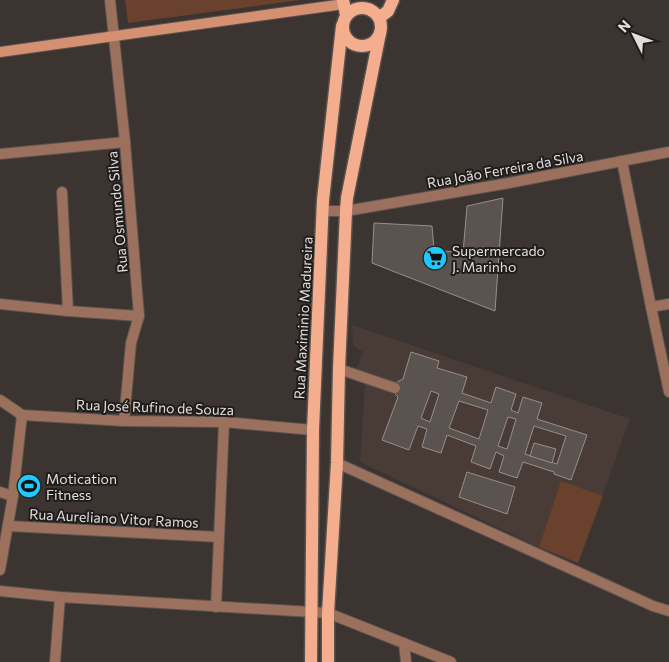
<svg xmlns="http://www.w3.org/2000/svg" width="669" height="662" viewBox="0 0 669 662" font-family="Commissioner,sans-serif">
<style>
.built{fill:#493c36}
.green{fill:#69412d}
.building{fill:#5a5350;stroke:#978f8c;fill-rule:evenodd}
.lines{fill:none;stroke-linecap:round;stroke-linejoin:round}
.street-casing{stroke:#595350;stroke-width:12}
.secondary-casing{stroke:#595350;stroke-width:12}
.primary-casing{stroke:#595350;stroke-width:15}
.street{stroke:#9b705c;stroke-width:10}
.secondary{stroke:#d49070;stroke-width:10}
.primary{stroke:#f5ae8d;stroke-width:12}
.labels{text-anchor:middle;dominant-baseline:central;stroke-width:4;stroke-linejoin:round;paint-order:stroke}
.street-label{font-size:14px;fill:#e2dedc;stroke:#1f1c1b}
.poi-label{font-size:14px;fill:#e2dedc;stroke:#1f1c1b;text-anchor:start}
</style>
<rect width="100%" height="100%" fill="#3b3431"/>
<polygon class="built" points="352,325 630,419 578,563 539,547 360,462 365,384 352,379 363,352 353,345"/>
<g class="green">
<polygon points="125,0 300,0 128,23"/>
<polygon points="561,481 603,496 578,563 539,547"/>
</g>
<g class="building">
<polygon points="503,198 495,311 372,263 374,223 432,226 434,250 463,253 467,206"/>
<path d="M 411,352 L 439,361 L 437,368 L 467,377 L 462,393 L 491,403 L 496,387 L 516,394 L 511,410 L 518,413 L 523,397 L 542,403 L 537,419 L 587,435 L 571,480 L 554,474 L 554,472 L 523,462 L 517,478 L 499,472 L 504,456 L 496,452 L 490,469 L 471,462 L 476,446 L 447,435 L 441,453 L 422,447 L 427,429 L 418,426 L 409,450 L 382,440 L 398,397 L 394,393 L 397,382 L 403,379 ZM 431,391 L 439,394 L 430,422 L 421,418 ZM 459,401 L 488,410 L 479,439 L 449,428 ZM 508,417 L 516,419 L 507,449 L 498,446 ZM 534,426 L 566,436 L 557,464 L 525,454 Z"/>
<polygon points="534,443 556,449 552,463 530,456"/>
<polygon points="467,472 515,487 507,514 459,497"/>
</g>
<g class="lines">
<g class="street-casing">
<g id="street">
<polyline points="110,0 125,142 139,316 131,343 130,354 124,421"/>
<polyline points="0,154 125,142"/>
<polyline points="622,161 651,307 669,392"/>
<polyline points="62,192 68,311"/>
<polyline points="323,211 346,211 509,183 669,152"/>
<polyline points="0,304 68,311 139,316"/>
<polyline points="651,307 669,304"/>
<polyline points="339,369 395,388"/>
<polyline points="0,400 22,415 124,421 224,422 313,430"/>
<polyline points="337,463 653,606 669,611"/>
<polyline points="0,492 13,496"/>
<polyline points="8,526 219,537"/>
<polyline points="0,570 13,496 22,415"/>
<polyline points="0,591 60,597 328,613 451,662"/>
<polyline points="216,607 224,422"/>
<polyline points="404,643 406,662"/>
<polyline points="55,662 60,597"/>
</g>
</g>
<g class="secondary-casing">
<polyline id="secondary" points="0,52 344,4"/>
</g>
<g class="primary-casing">
<g id="primary">
<polyline points="343,0 346,15"/>
<circle cx="362" cy="27" r="19"/>
<polyline points="379,18 388,11 393,0"/>
<polyline points="311,662 313,430 323,200 342,26"/>
<polyline points="328,662 328,613 337,463 339,369 346,211 347,198 380,33"/>
</g>
</g>
<use href="#street" class="street"/>
<use href="#secondary" class="secondary"/>
<use href="#primary" class="primary"/>
</g>
<defs>
<g id="supermarket-disc" transform="scale(1.25)"><circle r="9.5" fill="#20c9fd" stroke="#1f1c1b"/><path d="M-6-5.5h2.5l.6 2H6L4.5 2H-2.5L-4.4-4H-6ZM-1.5 3.2a1.3 1.3 0 1 0 .1 0ZM3 3.2a1.3 1.3 0 1 0 .1 0Z" fill="#111"/></g>
<g id="stadium-disc" transform="scale(1.25)"><circle r="9.5" fill="#20c9fd" stroke="#1f1c1b"/><path d="M0-5a6.5 5 0 1 0 0 10a6.5 5 0 1 0 0-10ZM-3.5-1.8h7v3.6h-7Z" fill="#111"/></g>
</defs>
<g fill-rule="evenodd">
<use href="#supermarket-disc" x="435" y="258"/>
<use href="#stadium-disc" x="29" y="486"/>
</g>
<g class="labels">
<g class="street-label">
<text transform="translate(505 169) rotate(-10)">Rua João Ferreira da Silva</text>
<text transform="translate(117 212) rotate(-95)">Rua Osmundo Silva</text>
<text transform="translate(303 318) rotate(-87)">Rua Maximinio Madureira</text>
<text transform="translate(155 407) rotate(2)">Rua José Rufino de Souza</text>
<text transform="translate(114 518) rotate(3)">Rua Aureliano Vitor Ramos</text>
</g>
<g class="poi-label">
<text x="452" y="250">Supermercado<tspan x="452" dy="16">J. Marinho</tspan></text>
<text x="46" y="478">Motication<tspan x="46" dy="16">Fitness</tspan></text>
</g>
</g>
<g transform="translate(634 35) rotate(312)" stroke="#1f1c1b" stroke-width="4" paint-order="stroke">
<path d="M0-4L9 19L0 12L-9 19Z" fill="#e2dedc"/>
<text y="-8" font-size="14" font-weight="bold" text-anchor="middle" fill="#e2dedc">N</text>
</g>
</svg>
